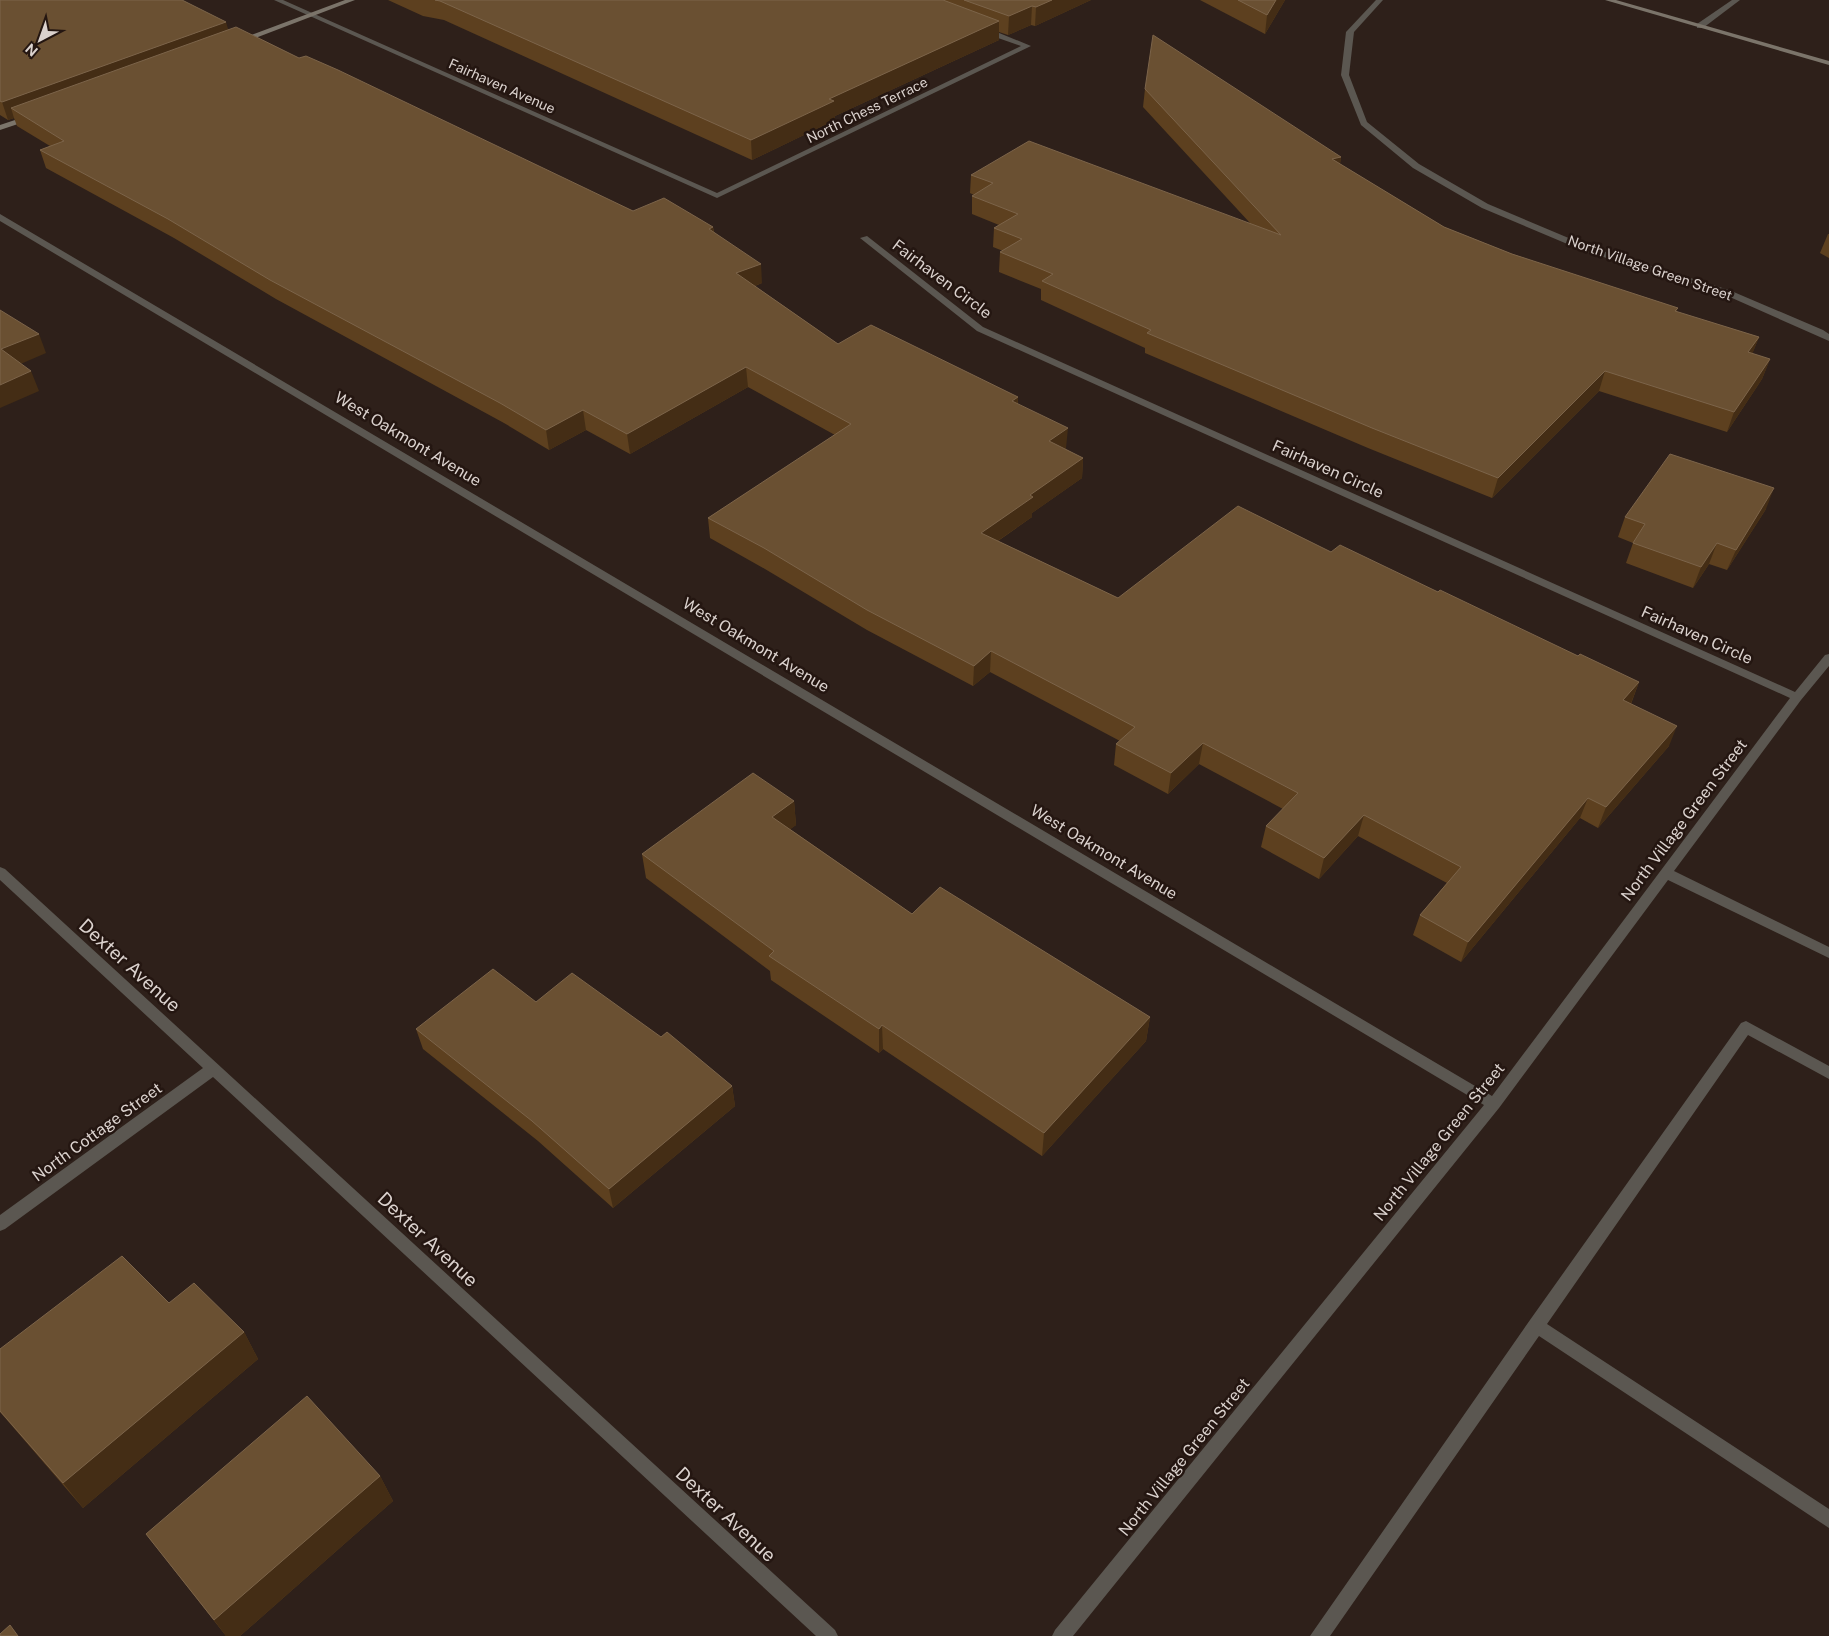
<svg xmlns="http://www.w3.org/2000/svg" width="1829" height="1636" viewBox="0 0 1829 1636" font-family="'Public Sans',sans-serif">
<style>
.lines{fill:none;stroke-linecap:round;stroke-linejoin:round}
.lane{fill:#5b5751;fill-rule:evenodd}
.street{fill:#5b5751;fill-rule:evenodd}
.secondary{fill:#7b746a;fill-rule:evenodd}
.wall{fill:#5d401f}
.shaded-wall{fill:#442d15}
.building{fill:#6a5032;stroke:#7c644a}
.labels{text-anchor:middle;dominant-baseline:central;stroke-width:5;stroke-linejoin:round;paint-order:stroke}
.far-street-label{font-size:14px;fill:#dbd2ce;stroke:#241611}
.street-label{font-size:16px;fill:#dbd2ce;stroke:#241611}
.near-street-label{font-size:19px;fill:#dbd2ce;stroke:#241611}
</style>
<rect width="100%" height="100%" fill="#2e201a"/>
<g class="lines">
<polygon class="lane" points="1746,1021 1829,1066 1829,1079 1748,1035 1547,1324 1829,1509 1829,1528 1539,1336 1330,1636 1310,1636 1530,1320 1741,1023"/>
<g class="street">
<polygon points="274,0 283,0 717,193 1021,46 981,32 981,28 987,28 1031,46 717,198"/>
<polygon points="1376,0 1383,0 1354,32 1349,75 1367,122 1419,164 1488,204 1590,247 1729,290 1823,330 1829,334 1829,341 1723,294 1584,251 1482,208 1413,168 1361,125 1341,75 1346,32"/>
<polygon points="1732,0 1740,0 1703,28 1697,28 1697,24"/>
<polygon points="0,214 1492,1096 1790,698 977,331 860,238 867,236 983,327 1795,692 1825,655 1829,654 1829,666 1801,700 1674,871 1829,947 1829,958 1668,880 1499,1108 1073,1636 1052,1636 1055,1630 1484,1105 0,221"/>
<polygon points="0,867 5,869 835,1630 838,1636 816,1636 213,1077 5,1229 0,1231 0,1215 203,1068 0,880"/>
</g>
<g class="secondary">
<polygon points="345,0 355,0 242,43 235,41"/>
<polygon points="1605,0 1616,0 1829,61 1829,65"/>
<polygon points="30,115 33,115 33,119 0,130 0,125"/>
</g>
</g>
<g class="wall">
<polygon points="0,0 228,29 299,58 633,211 713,227 714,232 762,283 755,286 838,344 1018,397 1018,404 1066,448 1065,449 1083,458 1082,478 1032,513 1032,517 998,541 1118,598 1331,552 1438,592 1578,656 1639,682 1631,704 1669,746 1598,828 1580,818 1461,962 1413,935 1420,915 1447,883 1358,836 1319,879 1261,847 1266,826 1283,809 1199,764 1168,794 1114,765 1116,744 1120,741 990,672 973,686 867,630 765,569 710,538 708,518 835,435 748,387 630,454 586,430 549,450 504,423 276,299 174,238 46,168 40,150 50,146 17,126 14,118 8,120 0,115"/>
<polygon points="388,0 1091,0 1035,26 1031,25 1008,35 999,32 999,40 835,116 835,120 752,160 444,20 423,16"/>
<polygon points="1200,0 1285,0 1265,34"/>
<polygon points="1145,89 1341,157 1340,164 1444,227 1512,254 1678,308 1676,312 1759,337 1752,354 1770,359 1762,379 1727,432 1599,391 1492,498 1368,448 1145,353 1145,348 1041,300 1041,289 999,272 1000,252 1003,251 993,247 994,228 999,225 972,214 972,196 974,195 970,193 971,175 1250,223 1143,107"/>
<polygon points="1828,234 1829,234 1829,258 1820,253"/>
<polygon points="1766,509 1727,570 1709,564 1693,588 1626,563 1633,543 1618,537 1625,517"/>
<polygon points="794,801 796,825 790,829 912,914 1150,1017 1146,1041 1042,1156 883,1049 879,1053 771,980 770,971 646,878 642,854"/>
<polygon points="536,1002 661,1037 732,1086 735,1106 613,1208 538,1141 423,1049 416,1029"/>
<polygon points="169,1303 244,1332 258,1359 83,1508 0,1412 0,1349"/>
<polygon points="380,1476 393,1501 240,1636 226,1636 146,1534"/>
</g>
<g class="shaded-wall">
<polygon points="1052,0 1091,0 1035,26 1036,7"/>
<polygon points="1276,0 1285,0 1265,34 1267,15"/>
<polygon points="1032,6 1031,25 1008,35 1009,16"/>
<polygon points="999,21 999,40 835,116 835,120 752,160 751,140 829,99"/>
<polygon points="226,22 231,39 11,108 14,118 8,120 2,102"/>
<polygon points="1341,157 1338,175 1332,159"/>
<polygon points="713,227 715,246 709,229"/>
<polygon points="761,264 762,283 738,292 736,273"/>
<polygon points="39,334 46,353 9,369 1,349"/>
<polygon points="1759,337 1751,357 1748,352"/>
<polygon points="1770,359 1762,379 1727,432 1734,412"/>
<polygon points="746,367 748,387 630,454 627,434"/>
<polygon points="31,371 39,391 0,408 0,385"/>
<polygon points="1605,371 1599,391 1492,498 1498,478"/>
<polygon points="1018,397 1017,417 1012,401"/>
<polygon points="583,410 586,430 549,450 546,430"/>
<polygon points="1068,428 1066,448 1048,461 1049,441"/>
<polygon points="1083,458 1082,478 1032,513 1032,517 980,553 981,533 1030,495"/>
<polygon points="1774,488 1766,509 1727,570 1736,550"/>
<polygon points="1717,543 1709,564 1693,588 1701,567"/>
<polygon points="991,651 990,672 973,686 974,666"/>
<polygon points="1639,682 1631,703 1615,721 1623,700"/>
<polygon points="1677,726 1669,746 1598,828 1606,807"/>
<polygon points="1203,743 1199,764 1168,794 1171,773"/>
<polygon points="1588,798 1580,818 1461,962 1468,942"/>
<polygon points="794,801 796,825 774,842 772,817"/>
<polygon points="1364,815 1358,836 1319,879 1324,858"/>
<polygon points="1150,1017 1146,1041 1042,1156 1044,1133"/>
<polygon points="882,1025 883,1049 879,1053 879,1029"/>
<polygon points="732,1086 735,1106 613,1208 609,1189"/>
<polygon points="244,1332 258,1359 83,1508 63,1483"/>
<polygon points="380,1476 393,1501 240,1636 226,1636 214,1620"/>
</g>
<g class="building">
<polygon points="0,0 182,0 226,22 2,102 0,101"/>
<polygon points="435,0 943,0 999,21 829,99 834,101 751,140 440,1"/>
<polygon points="964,0 1052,0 1036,7 1032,6 1009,16"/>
<polygon points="1238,0 1276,0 1267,15"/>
<polygon points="236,27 299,58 306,56 338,70 633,211 664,198 713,227 709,229 761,264 736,273 838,344 871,325 1018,397 1012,401 1068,428 1049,441 1083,458 1030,495 1033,497 981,533 1118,598 1238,506 1331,552 1340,545 1438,592 1440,590 1578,656 1580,654 1639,682 1623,700 1677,726 1606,807 1588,798 1468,942 1420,915 1461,867 1364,815 1324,858 1266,826 1298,793 1203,743 1171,773 1116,744 1135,727 991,651 974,666 867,610 764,548 708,518 851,424 746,367 627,434 583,410 546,430 500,403 270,280 168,219 40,150 64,141 11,108"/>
<polygon points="1153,35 1341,157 1332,159 1444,227 1512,254 1678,308 1675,311 1759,337 1748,352 1770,359 1734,412 1605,371 1498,478 1372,428 1147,333 1151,330 1042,281 1053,274 1000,252 1022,239 994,228 1018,214 972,196 993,183 971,175 1029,141 1281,235 1145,89"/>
<polygon points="0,310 39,334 1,349 31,371 0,385"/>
<polygon points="1670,454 1774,488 1736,550 1717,543 1701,567 1633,543 1645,524 1625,517"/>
<polygon points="753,773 794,801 772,817 912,914 940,887 1150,1017 1044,1133 882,1025 879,1029 769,956 774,951 642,854"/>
<polygon points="493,969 536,1002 572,973 661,1037 667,1032 732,1086 609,1189 532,1121 416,1029"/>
<polygon points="122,1256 169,1303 194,1283 244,1332 63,1483 0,1411 0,1349"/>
<polygon points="307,1396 380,1476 214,1620 146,1534"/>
<polygon points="10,1625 18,1636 0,1636 0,1634"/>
</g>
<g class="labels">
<g class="far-street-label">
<text transform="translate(502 86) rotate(24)">Fairhaven Avenue</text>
<text transform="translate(867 110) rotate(-26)">North Chess Terrace</text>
<text transform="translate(1650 268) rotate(19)">North Village Green Street</text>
</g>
<g class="street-label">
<text transform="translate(942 279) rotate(37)">Fairhaven Circle</text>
<text transform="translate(408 439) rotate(31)">West Oakmont Avenue</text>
<text transform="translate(1328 469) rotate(24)">Fairhaven Circle</text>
<text transform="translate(1697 635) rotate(24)">Fairhaven Circle</text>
<text transform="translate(756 645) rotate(31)">West Oakmont Avenue</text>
<text transform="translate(1684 820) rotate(-53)">North Village Green Street</text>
<text transform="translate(1104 852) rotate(31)">West Oakmont Avenue</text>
<text transform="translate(97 1132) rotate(-36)">North Cottage Street</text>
<text transform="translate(1439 1142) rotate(-51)">North Village Green Street</text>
<text transform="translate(1184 1457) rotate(-51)">North Village Green Street</text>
</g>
<g class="near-street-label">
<text transform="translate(130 965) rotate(42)">Dexter Avenue</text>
<text transform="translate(428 1239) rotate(43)">Dexter Avenue</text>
<text transform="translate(726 1514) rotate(43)">Dexter Avenue</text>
</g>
</g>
<g transform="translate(40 40) rotate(221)" stroke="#241611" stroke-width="4" paint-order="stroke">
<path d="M0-4L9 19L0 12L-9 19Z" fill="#dbd2ce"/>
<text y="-8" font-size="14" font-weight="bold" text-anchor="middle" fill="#dbd2ce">N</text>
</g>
</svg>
